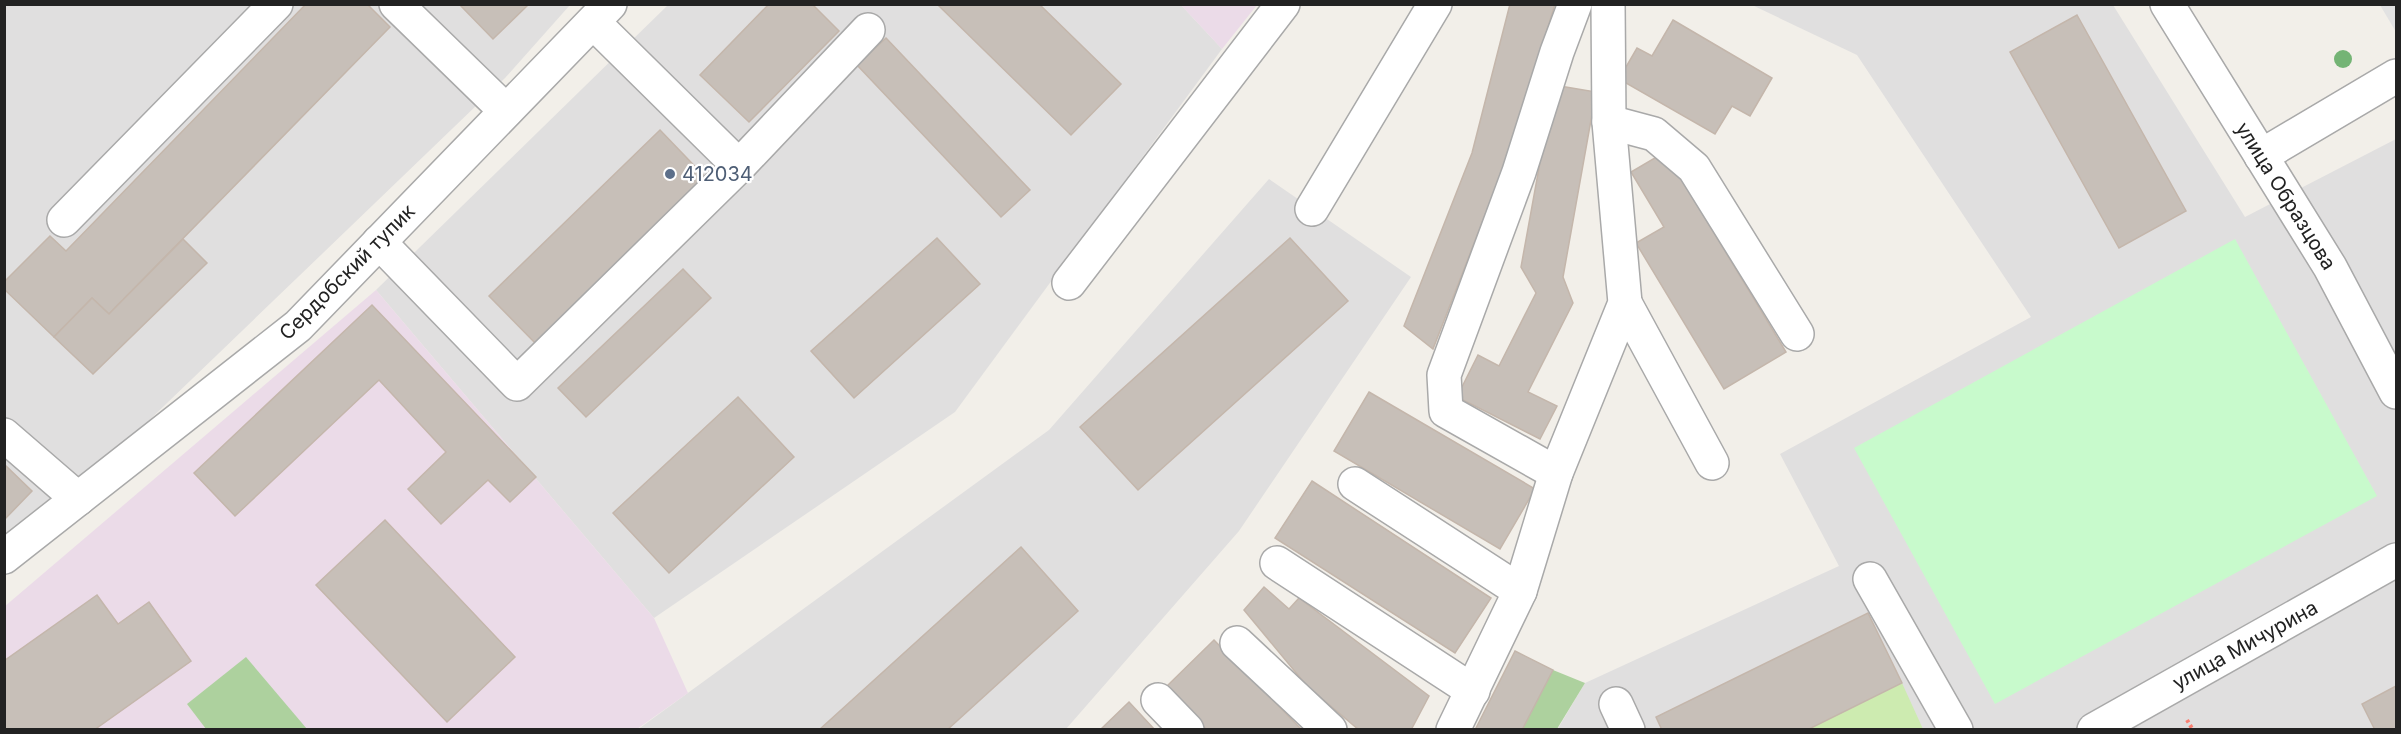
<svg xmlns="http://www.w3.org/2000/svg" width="2401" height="734" viewBox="0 0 2401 734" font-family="Inter,sans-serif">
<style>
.residential{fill:#e0dfdf}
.industrial{fill:#ebdbe8}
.grass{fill:#cdebb0}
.forest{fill:#add19e}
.park{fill:#c8facc}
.parking{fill:#e2e2e2}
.building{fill:#c7bfb8;stroke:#c4b6ab;stroke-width:1.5}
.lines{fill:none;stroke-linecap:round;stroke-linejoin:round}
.minor-casing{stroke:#a9a9a9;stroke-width:36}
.path{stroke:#fa8072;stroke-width:4;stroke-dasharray:3 3;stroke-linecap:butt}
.minor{stroke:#fff;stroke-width:33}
.tree{fill:#74b475}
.service-dot{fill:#5c6f8a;stroke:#fff;stroke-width:2}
.labels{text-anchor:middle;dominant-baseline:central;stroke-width:4.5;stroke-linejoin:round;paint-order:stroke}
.service-label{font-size:20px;fill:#4e5e75;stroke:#fff;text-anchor:start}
.street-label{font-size:20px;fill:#222;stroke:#fff}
</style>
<rect width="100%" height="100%" fill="#f2efe9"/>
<g class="residential">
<polygon points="5,5 570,5 505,78 140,429 5,533"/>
<polygon points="668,5 1181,5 1222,49 955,412 654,618 376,290"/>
<polygon points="1752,5 2113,5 2245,217 2396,139 2396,729 1557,730 1585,683 1839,566 1780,454 2031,317 1857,55"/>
<polygon points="1269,179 1411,277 1239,531 1066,729 637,730 1049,430"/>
</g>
<g class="industrial">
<polygon points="1181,5 1257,5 1222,49"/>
<polygon points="376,290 654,618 688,693 637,729 5,729 4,607"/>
</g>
<polygon class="grass" points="1902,683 1923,729 1807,730"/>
<g class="forest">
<polygon points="246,657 307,729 206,729 187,704"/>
<polygon points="1553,670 1585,683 1557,729 1522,730"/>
</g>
<polygon class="park" points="2235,239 2377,496 1995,704 1854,448"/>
<polygon class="parking" points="2380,5 2396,5 2396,32"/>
<g class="building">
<polygon points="306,4 367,4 390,27 109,314 92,298 54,337 4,289 4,282 50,236 66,251"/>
<polygon points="459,4 529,4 493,39"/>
<polygon points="769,4 812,4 839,31 749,122 700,75"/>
<polygon points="937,4 1039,4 1121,84 1071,135"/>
<polygon points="1510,4 1555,4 1511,148 1433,349 1404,326 1472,153"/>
<polygon points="2077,15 2186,211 2119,248 2010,52"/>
<polygon points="1673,20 1772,78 1750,116 1732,106 1715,134 1619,79 1637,48 1652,56"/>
<polygon points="886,38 1030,190 1001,217 857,65"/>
<polygon points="1554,85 1596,92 1563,277 1573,303 1528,392 1557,406 1540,439 1457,397 1478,355 1499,366 1536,293 1521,267"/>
<polygon points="660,130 709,181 538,346 489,296"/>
<polygon points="1665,152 1786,352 1724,389 1636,243 1664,227 1631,172"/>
<polygon points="937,238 980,284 854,398 811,351"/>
<polygon points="1290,238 1348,301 1138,490 1080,427"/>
<polygon points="183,239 207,263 93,374 54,337 92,298 109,314"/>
<polygon points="683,269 711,298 586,417 558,388"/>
<polygon points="372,305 536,477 510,502 488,480 441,524 408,489 446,452 379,380 235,516 194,473"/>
<polygon points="1369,392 1535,489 1500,549 1334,451"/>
<polygon points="738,397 794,457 669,573 613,513"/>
<polygon points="4,464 32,491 6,518 4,516"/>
<polygon points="1312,481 1491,598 1455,653 1275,538"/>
<polygon points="385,520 515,657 447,722 316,585"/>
<polygon points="1021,547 1078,611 947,730 819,730"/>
<polygon points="1264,587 1289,609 1299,598 1429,696 1411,730 1359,730 1307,686 1244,610"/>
<polygon points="97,595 118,624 149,602 191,661 94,730 4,730 4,661"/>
<polygon points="1868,613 1902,683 1807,730 1662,730 1656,717"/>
<polygon points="1214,640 1302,730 1207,730 1166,687"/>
<polygon points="1515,651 1553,670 1522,730 1475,730"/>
<polygon points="2396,686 2396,730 2375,730 2362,704"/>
<polygon points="1129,702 1155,730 1100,730"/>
</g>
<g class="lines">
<g class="minor-casing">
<g id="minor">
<polyline points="396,4 506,111"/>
<polyline points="2167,4 2330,267 2396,392"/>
<polyline points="1609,122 1654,134 1694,168 1797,334"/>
<polyline points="2261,156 2396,76"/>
<polyline points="739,166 868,30"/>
<polyline points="1312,209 1435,4"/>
<polyline points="64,220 276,4"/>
<polyline points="379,242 517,384 739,166 593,22"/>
<polyline points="1069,283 1283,4"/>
<polyline points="1625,303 1712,463"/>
<polyline points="4,435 78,499"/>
<polyline points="1556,473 1446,411 1444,375 1519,172 1557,52 1575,4"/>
<polyline points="1355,484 1520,591"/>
<polyline points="4,557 298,326 610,4"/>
<polyline points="1277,563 1473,691"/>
<polyline points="1870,579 1956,730"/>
<polyline points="1237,643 1330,730"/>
<polyline points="1158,700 1187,730"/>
<polyline points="1616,704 1628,730"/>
<polyline points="1453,730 1520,591 1556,473 1625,303 1609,122 1608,4"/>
<polyline points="2094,730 2396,560"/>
</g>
</g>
<polyline class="path" points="2187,720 2193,730"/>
<use href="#minor" class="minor"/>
</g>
<circle class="tree" cx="2343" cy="59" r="9"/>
<circle class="service-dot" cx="670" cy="174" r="6"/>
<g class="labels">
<g class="service-label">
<text x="682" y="174">412034</text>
</g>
<g class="street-label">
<text transform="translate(2286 196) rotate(58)">улица Образцова</text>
<text transform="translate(347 272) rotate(-45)">Сердобский тупик</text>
<text transform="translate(2245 645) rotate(-29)">улица Мичурина</text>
</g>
</g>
<rect width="2401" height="734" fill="none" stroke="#222222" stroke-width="12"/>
</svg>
